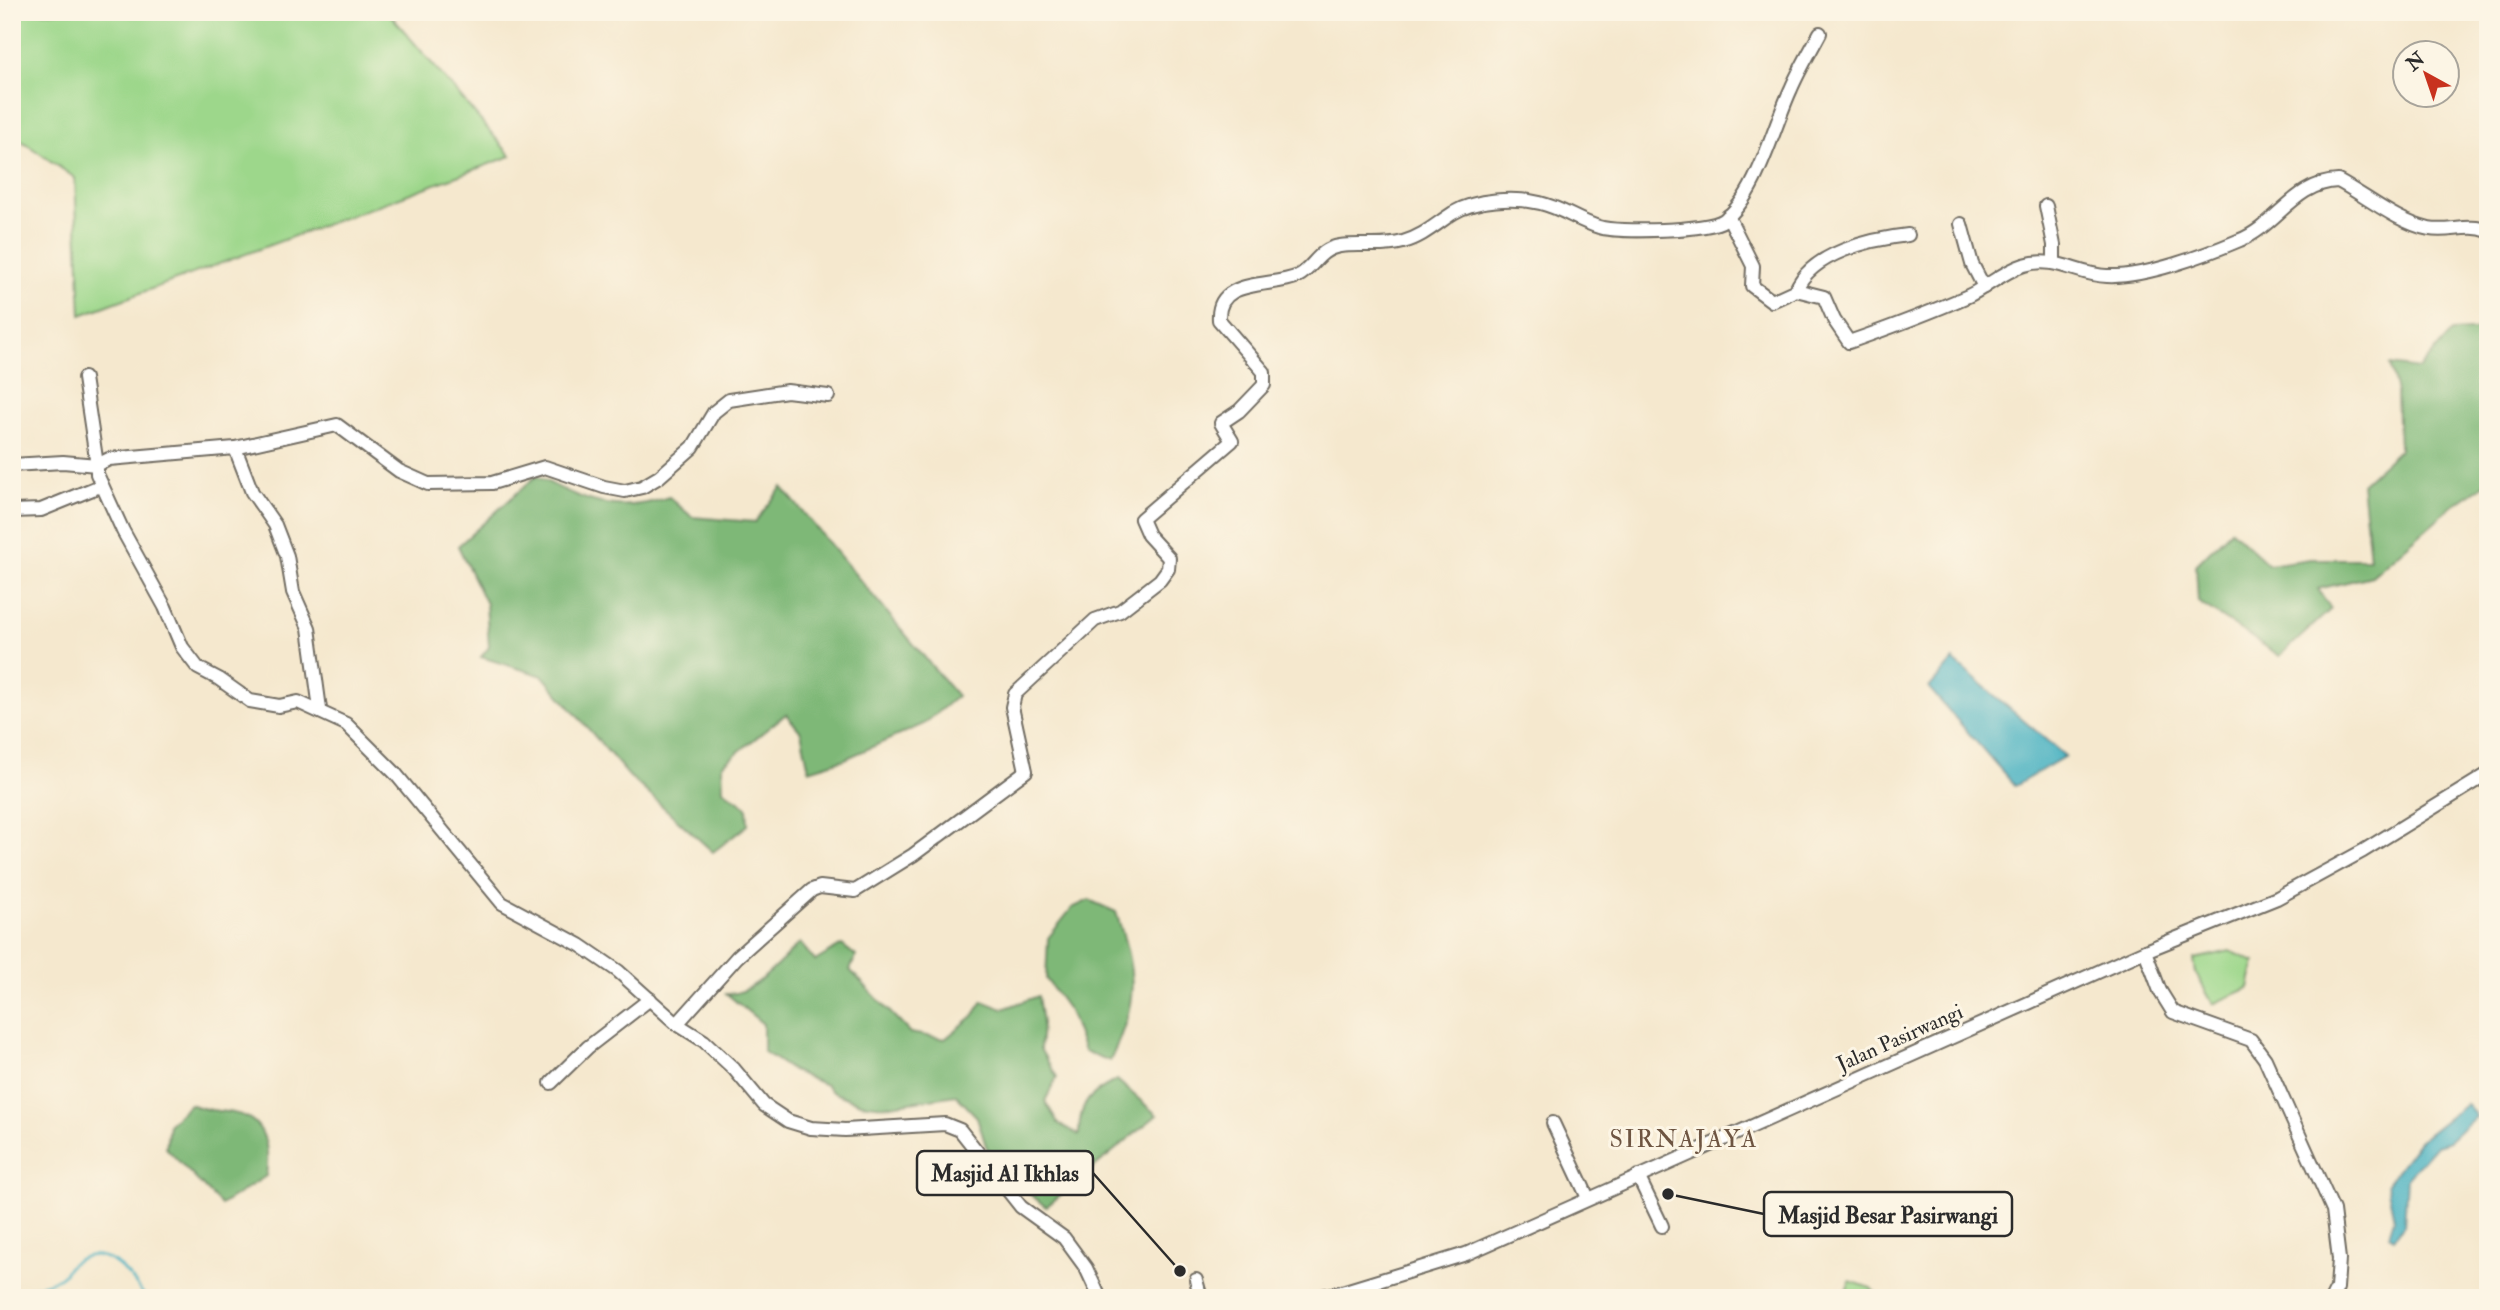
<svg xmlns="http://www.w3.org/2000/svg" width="2500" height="1310" viewBox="0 0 2500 1310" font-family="'IM FELL Double Pica',serif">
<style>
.green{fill:#9dd78b;stroke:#64815b;stroke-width:2}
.forest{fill:#7eb877;stroke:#547251;stroke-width:2}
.water{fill:#44b0c1;stroke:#386e76;stroke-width:2}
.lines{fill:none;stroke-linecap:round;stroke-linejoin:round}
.stream{stroke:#44b0c1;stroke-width:2.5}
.minor-casing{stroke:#726d64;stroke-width:16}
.minor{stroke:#fff;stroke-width:12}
.labels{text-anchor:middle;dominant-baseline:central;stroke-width:6;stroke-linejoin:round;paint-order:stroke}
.street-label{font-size:21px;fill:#2b2b2b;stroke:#fcf5e5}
.quarter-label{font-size:24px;letter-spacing:2px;fill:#6e5542;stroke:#fcf5e5}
.leader{fill:none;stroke:#2b2b2b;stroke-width:2.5}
.callout-dot{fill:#2b2b2b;stroke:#fcf5e5;stroke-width:2.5}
.callout{fill:#fcf5e5;stroke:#2b2b2b;stroke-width:2.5}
.callout-label{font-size:23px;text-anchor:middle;font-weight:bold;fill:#2b2b2b}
</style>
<rect width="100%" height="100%" fill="#fcf5e5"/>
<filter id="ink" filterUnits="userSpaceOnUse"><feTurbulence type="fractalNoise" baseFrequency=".0143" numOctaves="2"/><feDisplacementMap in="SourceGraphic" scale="14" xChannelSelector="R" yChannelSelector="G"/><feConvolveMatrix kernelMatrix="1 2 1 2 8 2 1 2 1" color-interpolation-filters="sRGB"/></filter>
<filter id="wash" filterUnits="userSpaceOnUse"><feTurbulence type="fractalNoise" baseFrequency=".00686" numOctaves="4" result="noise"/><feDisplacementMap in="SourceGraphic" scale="28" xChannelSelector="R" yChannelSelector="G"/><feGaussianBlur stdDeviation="1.57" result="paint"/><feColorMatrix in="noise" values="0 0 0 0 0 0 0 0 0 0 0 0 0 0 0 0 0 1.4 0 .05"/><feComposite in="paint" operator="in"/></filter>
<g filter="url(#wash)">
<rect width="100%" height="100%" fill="#f5e8ce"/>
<g class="green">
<polygon points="12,12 388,12 511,156 81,315 75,178 12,134"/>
<polygon points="2230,951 2255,962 2249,988 2213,1004 2196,974 2194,959"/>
<polygon points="1850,1281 1871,1288 1880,1298 1843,1298"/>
</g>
<g class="forest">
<polygon points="2488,330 2488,482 2450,508 2372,576 2318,589 2331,609 2280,656 2198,602 2196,565 2231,530 2269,565 2310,559 2370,559 2362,484 2399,450 2397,392 2390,365 2419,369 2452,332"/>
<path d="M 536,476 C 585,501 614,516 669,497 L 692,517 L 755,522 L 782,487 L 957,696 L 924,724 L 845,759 L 809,770 L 801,732 L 786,714 L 722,765 L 723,790 L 747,807 L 748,825 L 713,852 L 629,776 L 543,676 L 481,657 L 489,647 L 486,604 L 458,546 Z"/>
<path d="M 1089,900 L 1116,912 C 1137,977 1139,998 1110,1061 L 1084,1051 L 1069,1011 L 1046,979 L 1048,938 L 1072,908 Z"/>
<path d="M 800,943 L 815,961 L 842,945 L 856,956 L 850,970 L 910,1033 L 945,1039 L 973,1016 L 983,1001 L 1003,1009 L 1038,996 L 1042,1023 L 1040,1049 L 1057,1077 L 1045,1101 L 1058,1123 L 1079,1135 C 1079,1103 1089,1094 1117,1080 L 1157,1115 L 1046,1207 L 1000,1170 L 986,1146 L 977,1117 L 956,1095 L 884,1106 L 860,1103 L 832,1092 L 826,1085 L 793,1071 L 763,1051 L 763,1024 L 727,994 C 754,995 781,960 800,943 Z"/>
<path d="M 190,1104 C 205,1111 217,1110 233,1113 C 266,1118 270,1148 266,1176 L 221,1205 L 166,1148 L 169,1124 Z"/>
</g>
<g class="water">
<polygon points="1953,660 2065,756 2015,786 1929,688"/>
<polygon points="2466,1104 2476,1116 2449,1141 2436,1145 2407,1178 2404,1225 2394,1238 2389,1235 2394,1219 2387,1184 2419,1141"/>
</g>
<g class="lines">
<path class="stream" d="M 12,1292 C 26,1289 49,1285 60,1277 C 65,1274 67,1268 71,1264 C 104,1239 129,1274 146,1298"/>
</g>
</g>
<g filter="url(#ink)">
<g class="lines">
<g class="minor-casing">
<g id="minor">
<polyline points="2046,206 2054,245 2054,261"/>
<path d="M 1728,216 L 1753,266 L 1752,286 L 1772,301 L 1796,290 L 1824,297 L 1834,320 L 1849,342 C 1889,328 1929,313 1968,296 C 1987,287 2004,271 2024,265 C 2055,255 2077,275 2107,276 C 2144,278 2205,255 2240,240 C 2276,226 2295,182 2338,181 C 2366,196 2397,222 2429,229 C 2449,233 2469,223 2488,231"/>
<polyline points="1961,224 1972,264 1984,287"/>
<path d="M 1796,290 C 1811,253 1871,239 1908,235"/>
<polyline points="828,396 787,391 729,400 714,412 693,447 659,477 642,487 625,491 604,487 545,467 492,483 428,484 399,471 337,425 235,448 109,459 97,465 97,474 123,531 165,607 182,647 198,668 219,679 250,701 279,706 298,702 346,724 395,773 502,903 580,945 618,971 677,1024 704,1041 734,1069 764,1105 788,1121 811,1128 845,1130 945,1124 960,1130 1021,1207 1064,1238 1086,1268 1100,1298"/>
<polyline points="235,448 252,492 275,525 287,556 293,592 309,628 320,709"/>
<polyline points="12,465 63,462 97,465 84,378"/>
<polyline points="12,511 41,510 100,486"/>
<polyline points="2145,951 2160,991 2173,1012 2251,1040 2265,1059 2333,1210 2339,1259 2337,1288 2332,1298"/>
<path d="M 677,1024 L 737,957 L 812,890 L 820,887 L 855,891 L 913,855 L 1026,771 L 1012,707 L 1015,694 L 1095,620 L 1120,611 L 1160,580 L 1168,569 L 1169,558 L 1148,535 L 1141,519 L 1232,441 L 1221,423 L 1239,411 L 1264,385 L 1264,372 L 1219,320 C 1216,277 1272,288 1298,276 C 1313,269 1318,249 1340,246 C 1360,243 1383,248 1403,242 C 1422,237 1436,224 1453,213 C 1476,199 1514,197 1540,203 C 1562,208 1578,221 1599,227 C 1617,233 1709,231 1724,220 C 1757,196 1774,125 1791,89 C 1799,70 1810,52 1820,33"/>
<polyline points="551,1083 588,1047 650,999"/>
<polyline points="1553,1123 1588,1198"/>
<polyline points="1638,1176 1662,1226"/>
<polyline points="1196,1280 1201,1298"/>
<polyline points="1311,1298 1342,1292 1466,1254 2145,951 2277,898 2363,851 2488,774"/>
</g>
</g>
<use href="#minor" class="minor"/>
</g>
</g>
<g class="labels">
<g class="street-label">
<text transform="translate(1900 1038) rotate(-24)">Jalan Pasirwangi</text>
</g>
<g class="quarter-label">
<text x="1684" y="1139">SIRNAJAYA</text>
</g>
</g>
<path class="leader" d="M1180 1271L1093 1173M1668 1194L1764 1214"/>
<g class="callout-dot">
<circle cx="1180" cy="1271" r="7"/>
<circle cx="1668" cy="1194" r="7"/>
</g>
<g class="callout">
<rect x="917" y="1151" width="176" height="44" rx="7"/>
<rect x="1764" y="1192" width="248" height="44" rx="7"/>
</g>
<g class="callout-label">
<text x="1005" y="1181">Masjid Al Ikhlas</text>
<text x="1888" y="1223">Masjid Besar Pasirwangi</text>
</g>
<rect width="2500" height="1310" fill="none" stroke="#fcf5e5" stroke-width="42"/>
<g transform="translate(2426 74) rotate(320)"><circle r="33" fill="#fcf5e5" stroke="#a8a49b" stroke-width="2"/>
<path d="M0-5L12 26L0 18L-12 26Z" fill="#c8321e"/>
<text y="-10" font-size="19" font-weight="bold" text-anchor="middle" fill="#2b2b2b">N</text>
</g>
</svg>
